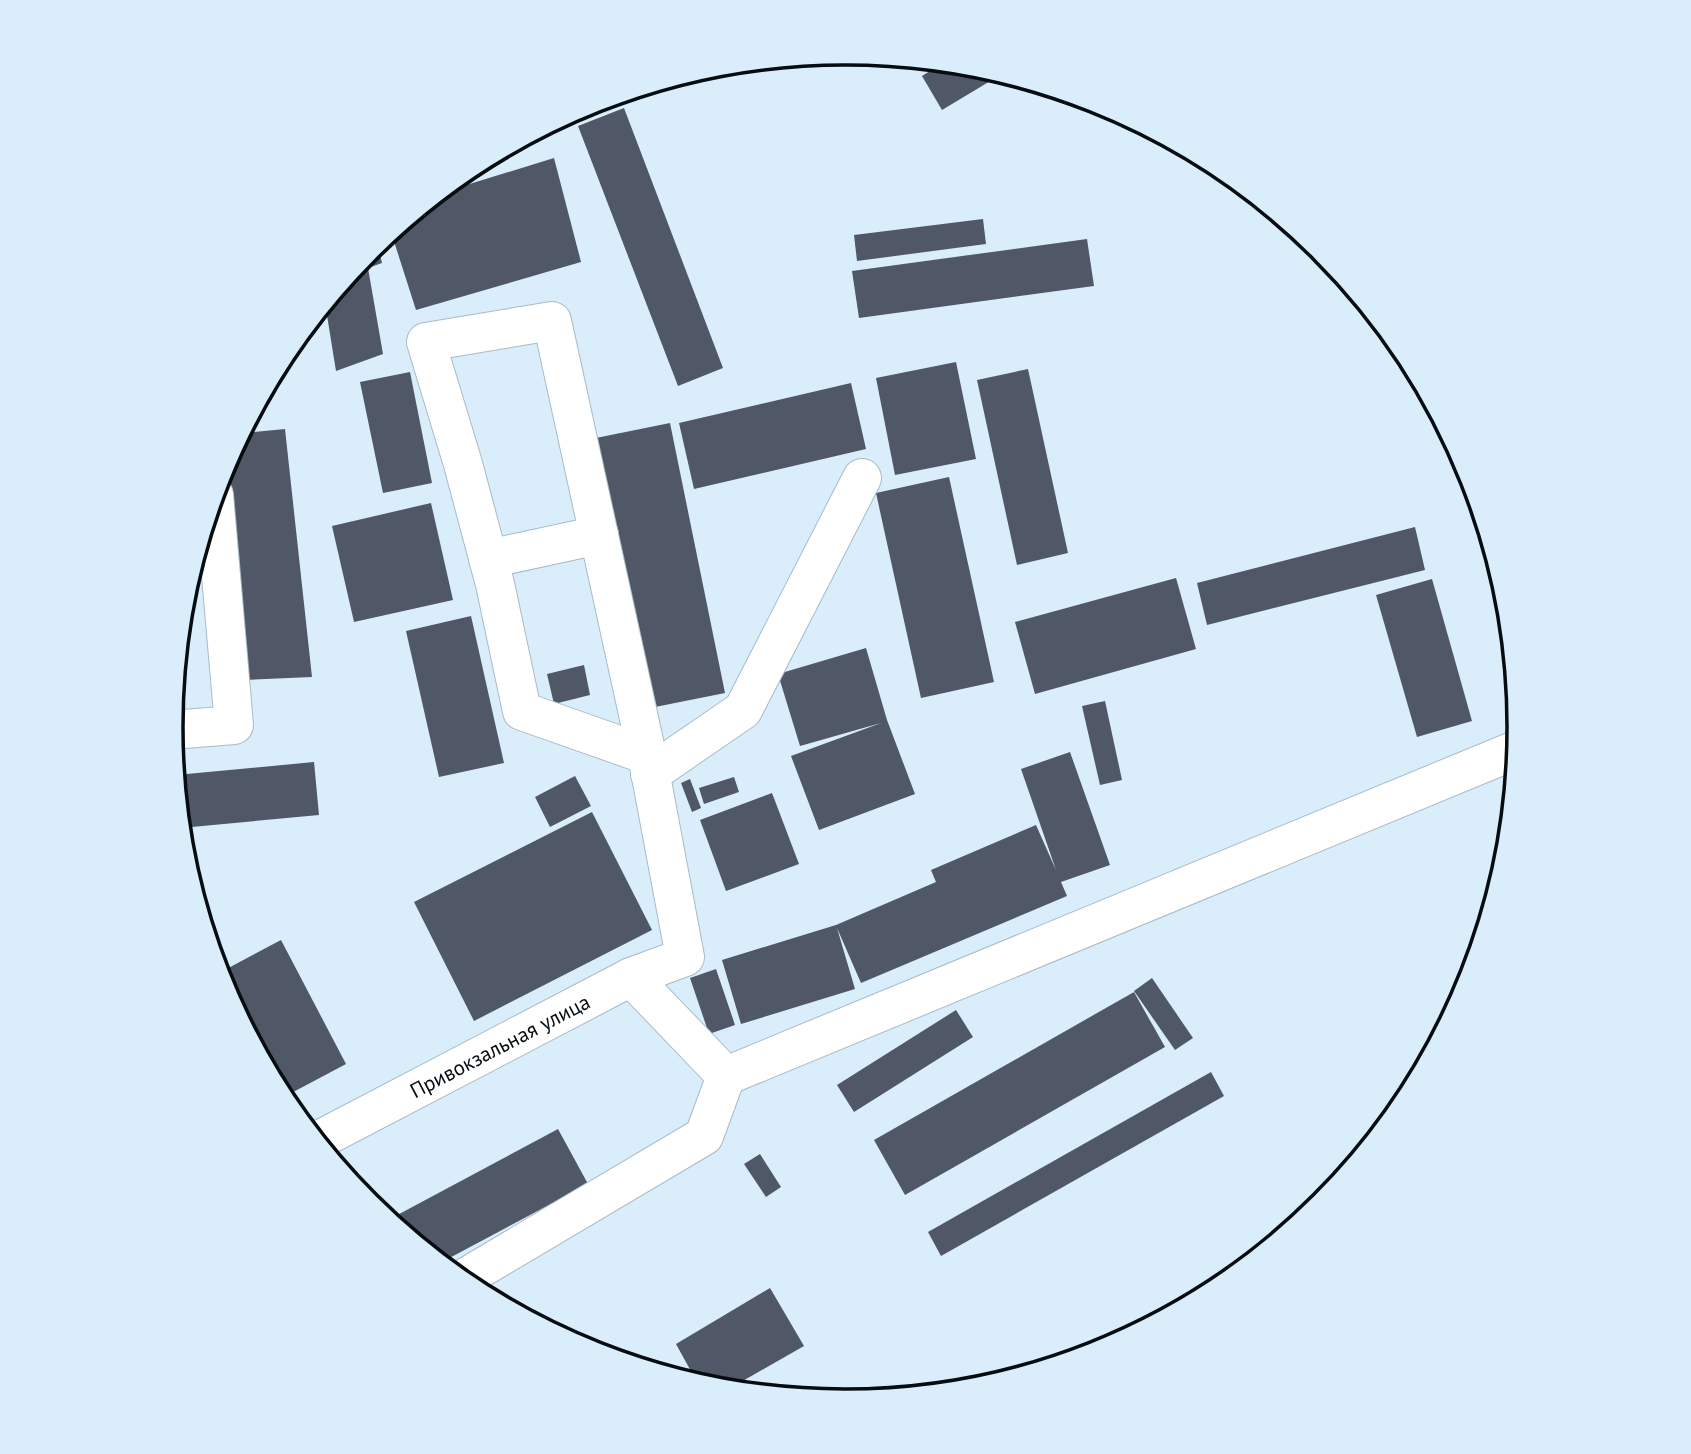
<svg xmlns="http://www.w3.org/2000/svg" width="1691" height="1454" viewBox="0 0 1691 1454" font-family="'PT Sans',sans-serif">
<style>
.building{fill:#505767}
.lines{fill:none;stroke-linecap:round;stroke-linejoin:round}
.minor-casing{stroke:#a7bbc8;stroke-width:40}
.minor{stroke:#fff;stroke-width:38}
.labels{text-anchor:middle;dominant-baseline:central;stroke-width:7;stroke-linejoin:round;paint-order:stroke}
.street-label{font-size:21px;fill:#060c10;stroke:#d9edfb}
.rim{fill:none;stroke:#060c10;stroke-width:3.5}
</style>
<rect width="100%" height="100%" fill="#d9edfb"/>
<g class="building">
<polygon points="944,62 984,68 992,80 942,110 922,76"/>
<polygon points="624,108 723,368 678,386 578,126"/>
<polygon points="554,158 581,262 416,310 391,232 437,194"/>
<polygon points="983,219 986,244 857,261 854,235"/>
<polygon points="1087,239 1094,286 859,318 852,271"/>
<polygon points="377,243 382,263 368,268 383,354 336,371 325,303"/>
<polygon points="956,362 976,459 895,475 876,378"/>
<polygon points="1028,369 1068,553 1017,565 977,380"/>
<polygon points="410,372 432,483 383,493 360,382"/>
<polygon points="851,383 866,449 694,489 679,423"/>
<polygon points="670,423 725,693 645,709 591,439"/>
<polygon points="285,429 312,677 242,680 225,464 242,433"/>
<polygon points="949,477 994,682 921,698 876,493"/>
<polygon points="431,503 453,600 354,622 332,526"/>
<polygon points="1415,527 1425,570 1207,625 1197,583"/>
<polygon points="1176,578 1196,649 1035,694 1015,622"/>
<polygon points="1432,579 1472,721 1417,737 1376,595"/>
<polygon points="471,616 504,763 439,777 406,631"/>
<polygon points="866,648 887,720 915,794 819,830 791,756 881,723 800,746 778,674"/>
<polygon points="584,665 590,695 554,704 547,674"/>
<polygon points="1105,701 1122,780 1100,785 1082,706"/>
<polygon points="1070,752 1110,865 1061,882 1067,896 861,983 837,928 855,989 741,1024 722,960 836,925 936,882 931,870 1036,825 1056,870 1021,769"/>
<polygon points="314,762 319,815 181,828 176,775"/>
<polygon points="575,776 591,806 550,827 535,797"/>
<polygon points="734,777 739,792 704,804 699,788"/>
<polygon points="690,779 701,808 692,812 681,783"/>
<polygon points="772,793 799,864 726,891 700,820"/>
<polygon points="592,812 652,930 474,1021 414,902"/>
<polygon points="281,940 346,1064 282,1098 222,985 219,973"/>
<polygon points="716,969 735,1025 709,1034 690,978"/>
<polygon points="1152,978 1193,1038 1175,1050 1134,991"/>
<polygon points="1134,992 1165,1047 905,1195 874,1140"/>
<polygon points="956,1010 973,1037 854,1112 837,1085"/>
<polygon points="1211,1072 1224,1096 941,1256 928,1232"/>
<polygon points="558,1129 588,1184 440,1263 388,1220"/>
<polygon points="760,1154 781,1187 766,1197 744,1164"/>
<polygon points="770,1288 804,1346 727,1390 698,1384 676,1344"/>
</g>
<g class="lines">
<g class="minor-casing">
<g id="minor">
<polyline points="488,559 599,535"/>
<polyline points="171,730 234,725 214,495"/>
<polyline points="650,774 743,710 862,478"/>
<polyline points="631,977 726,1076 1518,749"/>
<path id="s1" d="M 317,1141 L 631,977 L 685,957 L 647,755 L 522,711 L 495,584 L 463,464 L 426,342 L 552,321 L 647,755"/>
<polyline points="461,1280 704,1136 726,1076"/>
</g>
</g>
<use href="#minor" class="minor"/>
</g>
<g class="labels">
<g class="street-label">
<text stroke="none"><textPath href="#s1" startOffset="206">Привокзальная улица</textPath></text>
</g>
</g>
<path d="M0 0H1691V1454H0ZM183 727a662 662 0 1 1 1324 0a662 662 0 1 1-1324 0Z" fill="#d9edfb" fill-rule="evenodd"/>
<path class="rim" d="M183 727a662 662 0 1 1 1324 0a662 662 0 1 1-1324 0Z"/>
</svg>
